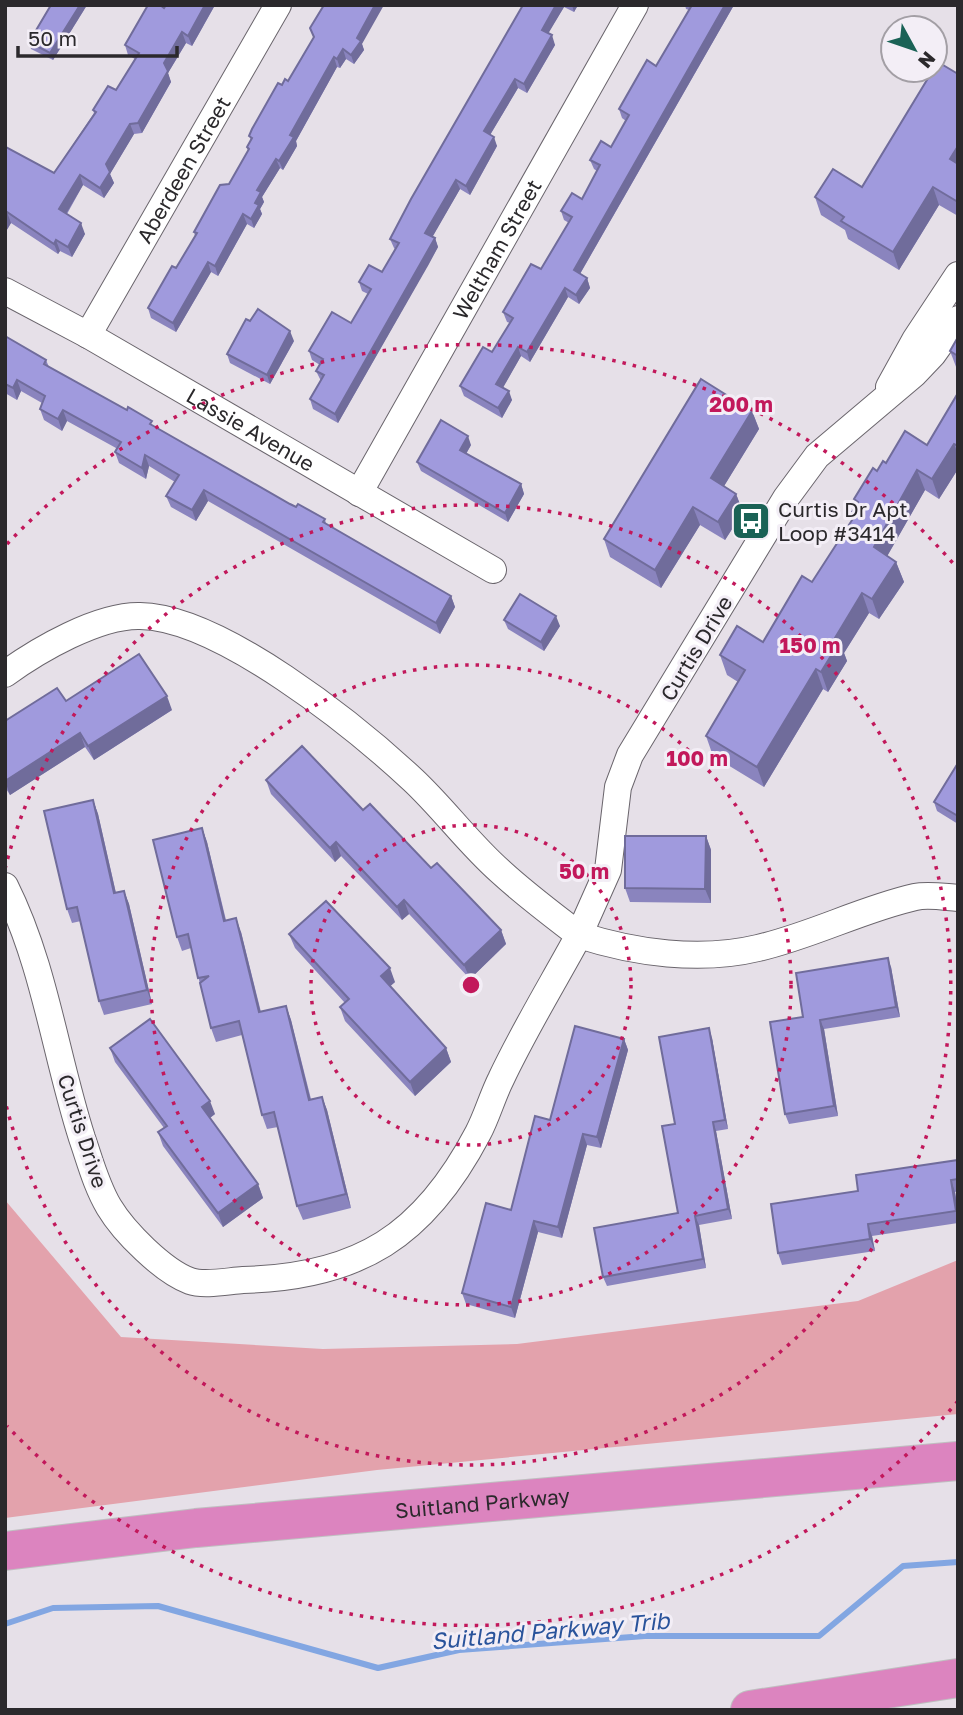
<svg xmlns="http://www.w3.org/2000/svg" width="963" height="1715" viewBox="0 0 963 1715" font-family="'Golos Text',sans-serif">
<style>
.green{fill:#e3a2ac}
.lines{fill:none;stroke-linecap:round;stroke-linejoin:round}
.stream{stroke:#82a6e2;stroke-width:6}
.minor-casing{stroke:#6a656c;stroke-width:28}
.trunk-casing{stroke:#bfbfc0;stroke-width:40}
.minor{stroke:#fff;stroke-width:26}
.trunk{stroke:#dc84bf;stroke-width:38}
.wall{fill:#8a84be}
.shaded-wall{fill:#706c9b}
.building{fill:#a09add;stroke:#706c9b;stroke-width:2}
.ring{fill:none;stroke:#c2185b;stroke-width:3.5;stroke-dasharray:3.5 7}
.labels{text-anchor:middle;dominant-baseline:central;stroke-width:6;stroke-linejoin:round;paint-order:stroke}
.street-label{font-size:21px;fill:#2b292c;stroke:#f3eef6}
.poi-label{font-size:21px;fill:#2b292c;stroke:#f3eef6;text-anchor:start}
.water-label{font-size:23px;font-style:italic;fill:#29539b;stroke:#f3eef6}
.centre{fill:#c2185b;stroke:#f3eef6;stroke-width:3.5}
.ring-label{font-size:21px;text-anchor:middle;font-weight:bold;fill:#c2185b;stroke:#f3eef6;stroke-width:6;stroke-linejoin:round;paint-order:stroke}
</style>
<rect width="100%" height="100%" fill="#e6e0e8"/>
<polygon class="green" points="5,1200 121,1337 323,1349 517,1344 858,1301 958,1260 958,1414 377,1470 5,1518"/>
<g class="lines">
<polyline class="stream" points="5,1624 53,1608 158,1606 378,1668 459,1650 645,1636 819,1636 903,1566 958,1562"/>
<g class="minor-casing">
<g id="minor">
<path id="s1" d="M 5,291 L 88,335 L 493,570"/>
<path d="M 958,319 L 933,354 L 914,374 L 817,456 L 786,498 L 630,755 L 618,787 L 608,870 L 579,935 C 635,953 700,962 758,948 C 811,936 862,909 915,897 C 928,894 944,897 958,898"/>
<path id="s2" d="M 88,335 L 278,5"/>
<polyline points="889,387 915,340 958,275"/>
<path id="s3" d="M 359,493 L 635,5"/>
<path d="M 5,674 C 38,650 98,615 140,616 C 220,617 355,726 413,780 C 444,809 469,844 501,872 C 526,895 553,915 579,935 C 553,983 524,1030 501,1079 C 492,1097 487,1116 478,1133 C 424,1236 359,1277 243,1280 C 228,1281 204,1286 190,1281 C 163,1271 124,1232 109,1207 C 96,1185 90,1161 82,1138 C 55,1054 45,966 5,886"/>
</g>
</g>
<g class="trunk-casing">
<g id="trunk">
<path id="s4" d="M 5,1551 L 196,1528 L 958,1461"/>
<polyline points="750,1710 958,1678"/>
</g>
</g>
<use href="#minor" class="minor"/>
<use href="#trunk" class="trunk"/>
</g>
<g class="wall">
<polygon points="51,5 87,5 53,60 31,49 29,42"/>
<polygon points="166,5 215,5 192,46 186,43 168,73 171,82 142,133 134,134 110,174 114,183 104,198 83,185 67,214 85,234 72,257 60,251 58,254 11,223 5,233 5,149 54,173 94,113 93,110 116,90 135,59 128,55 125,45 164,8"/>
<polygon points="523,5 578,5 574,12 564,7 548,33 555,45 527,93 518,88 490,135 497,146 470,195 460,189 432,237 435,238 438,247 338,423 313,409 310,399 321,381 316,371 320,365 312,360 309,351 351,323 368,294 362,291 359,282 382,272 395,249 394,248 390,239"/>
<polygon points="685,5 734,5 580,274 587,278 590,288 579,304 568,297 530,362 521,356 503,387 512,400 502,418 464,396 460,386 492,352 510,323 507,322 503,312 541,269 553,250 569,223 564,220 561,211 582,199 597,171 594,169 590,160 611,147 626,121 622,118 619,109 656,66 689,10 686,9"/>
<polygon points="310,28 362,44 364,50 354,64 346,59 340,68 337,67 296,141 297,146 283,170 280,168 262,197 264,202 260,209 262,214 254,228 247,224 218,276 211,272 176,332 151,318 148,308 176,268 195,236 194,232 229,184 248,151 247,147 251,140 249,136 282,85 288,81 314,38"/>
<polygon points="958,74 958,216 939,205 899,270 848,239 845,230 821,215 815,197 862,187"/>
<polygon points="5,336 46,360 49,367 290,504 325,519 326,524 451,596 455,607 440,634 208,501 196,521 171,507 166,496 175,482 149,466 146,479 119,463 115,452 116,448 67,421 62,431 44,420 40,409 42,403 21,391 17,400 5,393"/>
<polygon points="958,337 958,372 950,351"/>
<polygon points="294,341 270,384 230,363 227,354"/>
<polygon points="958,393 958,469 939,499 925,490 887,556 896,562 904,582 879,619 869,613 844,653 847,661 828,692 823,689 764,787 713,756 706,736 738,682 727,675 720,655 763,642 812,582 854,517 852,512 856,505 854,499 886,463 927,445"/>
<polygon points="752,411 759,429 724,486 736,494 743,512 725,540 700,525 661,588 610,557 604,539"/>
<polygon points="471,445 466,454 521,484 524,494 508,522 421,471 417,462"/>
<polygon points="504,620 560,626 544,651 508,629"/>
<polygon points="66,701 172,710 94,760 85,747 10,795 5,787 5,721"/>
<polygon points="958,763 958,824 937,811 934,802"/>
<polygon points="266,780 363,810 501,930 506,944 470,979 409,914 402,920 341,856 335,862 271,794"/>
<polygon points="93,800 98,814 116,893 124,891 129,904 152,1004 104,1015 99,1001 81,921 72,923 67,909"/>
<polygon points="202,828 207,842 226,920 241,932 261,1012 286,1006 291,1020 311,1099 322,1097 327,1110 351,1208 303,1220 297,1206 278,1127 267,1129 262,1115 242,1035 216,1042 211,1028 191,948 182,951 177,937"/>
<polygon points="706,836 711,850 711,903 630,902 625,888"/>
<polygon points="289,934 395,982 390,986 446,1048 451,1062 415,1096 345,1021 340,1007 345,1003 295,948"/>
<polygon points="891,967 900,1017 824,1029 838,1116 789,1124 785,1114 803,1017"/>
<polygon points="712,1038 728,1129 716,1131 732,1219 699,1225 706,1268 607,1286 603,1277 678,1213 675,1124"/>
<polygon points="624,1039 628,1050 601,1148 587,1145 562,1238 538,1232 515,1318 466,1304 462,1293 511,1210 550,1120"/>
<polygon points="110,1048 215,1114 210,1118 258,1184 263,1198 223,1227 163,1146 158,1132 164,1128 115,1062"/>
<polygon points="958,1160 958,1191 955,1192 958,1208 958,1223 872,1236 875,1251 782,1265 778,1253 858,1191"/>
</g>
<g class="shaded-wall">
<polygon points="80,5 87,5 53,60 50,53"/>
<polygon points="205,5 215,5 192,46 188,36"/>
<polygon points="375,5 384,5 362,44 364,50 354,64 351,55 357,38"/>
<polygon points="556,5 563,5 564,7 545,39 542,30"/>
<polygon points="572,5 578,5 574,12"/>
<polygon points="725,5 734,5 577,279 574,270"/>
<polygon points="182,32 186,43 168,73 171,82 142,133 138,123 164,63"/>
<polygon points="552,35 555,45 527,93 524,84"/>
<polygon points="343,49 346,59 340,68 337,59"/>
<polygon points="334,57 337,67 296,141 297,146 283,170 279,161 290,135"/>
<polygon points="515,79 518,88 487,140 484,131"/>
<polygon points="130,124 134,134 110,174 114,183 104,198 100,188 106,164"/>
<polygon points="494,137 497,146 470,195 466,186"/>
<polygon points="958,146 958,174 950,159"/>
<polygon points="276,159 280,168 262,197 264,202 260,209 262,214 254,228 251,219 257,190"/>
<polygon points="80,175 83,185 63,219 59,209"/>
<polygon points="456,180 460,189 429,243 425,233"/>
<polygon points="933,187 939,205 899,270 893,252"/>
<polygon points="7,212 11,223 5,233 5,216"/>
<polygon points="243,214 247,224 218,276 215,266"/>
<polygon points="81,223 85,234 72,257 68,247"/>
<polygon points="435,238 438,247 429,264 338,423 335,414"/>
<polygon points="56,240 60,251 58,254 54,244"/>
<polygon points="208,262 211,272 176,332 173,323"/>
<polygon points="587,278 590,288 579,304 576,295"/>
<polygon points="565,288 568,297 530,362 527,352"/>
<polygon points="290,331 294,341 270,384 267,375"/>
<polygon points="518,347 521,356 500,393 496,384"/>
<polygon points="17,380 21,391 17,400 13,388"/>
<polygon points="509,391 512,400 502,418 498,408"/>
<polygon points="63,410 67,421 62,431 58,419"/>
<polygon points="752,411 759,429 718,496 711,478"/>
<polygon points="468,436 471,445 463,459 460,450"/>
<polygon points="954,444 958,454 958,469 939,499 932,479"/>
<polygon points="145,455 149,466 146,479 142,468"/>
<polygon points="917,470 925,490 881,567 874,547"/>
<polygon points="521,484 524,494 508,522 505,513"/>
<polygon points="204,490 208,501 196,521 192,510"/>
<polygon points="736,494 743,512 725,540 718,522"/>
<polygon points="693,507 700,525 661,588 655,570"/>
<polygon points="896,562 904,582 879,619 872,599"/>
<polygon points="862,593 869,613 844,653 847,661 828,692 821,672 835,638"/>
<polygon points="451,596 455,607 440,634 436,623"/>
<polygon points="556,616 560,626 544,651 541,642"/>
<polygon points="816,669 823,689 764,787 757,767"/>
<polygon points="167,696 172,710 94,760 88,746"/>
<polygon points="80,733 85,747 10,795 5,781"/>
<polygon points="93,800 98,814 119,907 114,893"/>
<polygon points="202,828 207,842 229,935 224,921"/>
<polygon points="706,836 711,850 711,903 705,889"/>
<polygon points="336,842 341,856 335,862 330,848"/>
<polygon points="124,891 129,904 152,1004 147,990"/>
<polygon points="404,900 409,914 402,920 397,907"/>
<polygon points="236,918 241,932 264,1026 259,1012"/>
<polygon points="501,930 506,944 470,979 464,965"/>
<polygon points="888,958 891,967 900,1017 896,1007"/>
<polygon points="390,968 395,982 386,990 381,976"/>
<polygon points="286,1006 291,1020 314,1114 309,1100"/>
<polygon points="820,1020 824,1029 838,1116 834,1106"/>
<polygon points="709,1028 712,1038 728,1129 725,1120"/>
<polygon points="624,1039 628,1050 601,1148 597,1137"/>
<polygon points="446,1048 451,1062 415,1096 410,1082"/>
<polygon points="322,1097 327,1110 351,1208 346,1194"/>
<polygon points="210,1101 215,1114 207,1120 202,1107"/>
<polygon points="713,1122 716,1131 732,1219 728,1209"/>
<polygon points="583,1134 587,1145 562,1238 558,1227"/>
<polygon points="951,1180 955,1192 958,1217 956,1211"/>
<polygon points="258,1184 263,1198 223,1227 218,1213"/>
<polygon points="695,1216 699,1225 706,1268 703,1259"/>
<polygon points="534,1221 538,1232 515,1318 511,1307"/>
<polygon points="868,1224 872,1236 875,1251 870,1239"/>
</g>
<g class="building">
<polygon points="51,5 80,5 50,53 29,42"/>
<polygon points="148,5 160,5 164,8 166,5 205,5 188,36 182,32 164,63 168,71 138,123 130,124 106,164 110,172 100,188 80,175 59,209 81,223 68,247 56,240 54,244 7,212 5,216 5,149 6,147 54,173 96,112 93,110 108,86 116,90 139,53 125,45"/>
<polygon points="324,5 375,5 357,38 361,41 351,55 343,49 337,59 334,57 290,135 294,137 279,161 276,159 257,190 261,192 255,203 259,205 251,219 243,214 215,266 208,262 173,323 148,308 172,266 176,268 197,233 194,232 220,185 229,184 249,149 247,147 252,138 249,136 252,129 278,83 282,85 285,79 288,81 314,37 310,28"/>
<polygon points="523,5 556,5 542,30 552,35 524,84 515,79 484,131 494,137 466,186 456,180 425,233 435,238 335,414 310,399 324,375 316,371 323,359 309,351 332,312 351,323 371,289 359,282 369,265 382,272 399,243 390,239 411,199"/>
<polygon points="692,5 725,5 574,270 587,278 576,295 565,288 527,352 518,347 496,384 509,391 498,408 460,386 483,347 492,352 513,318 503,312 531,264 541,269 572,217 561,211 572,193 582,199 600,165 590,160 601,141 611,147 629,115 619,109 647,60 656,66"/>
<polygon points="938,62 958,74 958,146 950,159 958,164 958,202 933,187 893,252 841,221 844,217 815,197 833,169 862,187 933,70 935,70 935,67"/>
<polygon points="258,309 290,331 267,375 227,354 246,319 250,321"/>
<polygon points="5,336 46,360 44,364 127,410 128,407 152,421 150,424 290,504 296,507 298,504 325,519 323,522 451,596 436,623 204,490 192,510 166,496 179,475 145,455 142,468 115,452 121,442 63,410 58,419 40,409 45,396 17,380 13,388 5,384"/>
<polygon points="958,337 958,356 950,351"/>
<polygon points="701,379 752,411 711,478 736,494 718,522 693,507 655,570 604,539"/>
<polygon points="958,393 958,446 954,444 932,479 917,470 874,547 896,562 872,599 862,593 835,638 840,641 821,672 816,669 757,767 706,736 745,670 720,655 737,626 763,642 802,576 812,582 856,514 852,512 858,502 854,499 873,468 877,471 883,461 886,463 905,431 927,445"/>
<polygon points="441,420 468,436 460,450 521,484 505,513 417,462"/>
<polygon points="520,594 556,616 541,642 504,620"/>
<polygon points="139,654 167,696 88,746 80,733 5,781 5,721 57,688 66,701"/>
<polygon points="302,746 363,810 370,804 431,868 437,863 501,930 464,965 404,900 397,907 336,842 330,848 266,780"/>
<polygon points="958,763 958,816 934,802"/>
<polygon points="93,800 114,893 124,891 147,990 99,1001 77,907 67,909 44,811"/>
<polygon points="202,828 224,921 236,918 259,1012 286,1006 309,1100 322,1097 346,1194 297,1206 274,1112 262,1115 239,1021 211,1028 200,983 209,976 198,978 188,934 177,937 153,840"/>
<polygon points="625,836 706,836 705,889 625,888"/>
<polygon points="326,901 390,968 381,976 446,1048 410,1082 340,1007 349,999 289,934"/>
<polygon points="888,958 896,1007 820,1020 834,1106 785,1114 770,1022 803,1017 796,973"/>
<polygon points="150,1019 210,1101 202,1107 258,1184 218,1213 158,1132 167,1126 110,1048"/>
<polygon points="575,1026 624,1039 597,1137 583,1134 558,1227 534,1221 511,1307 462,1293 486,1203 511,1210 535,1116 550,1120"/>
<polygon points="709,1028 725,1120 713,1122 728,1209 695,1216 703,1259 603,1277 594,1228 678,1213 662,1126 675,1124 659,1037"/>
<polygon points="958,1160 958,1179 951,1180 956,1211 868,1224 870,1239 778,1253 771,1204 858,1191 856,1175"/>
</g>
<g class="ring">
<circle cx="471" cy="985" r="160"/>
<circle cx="471" cy="985" r="320"/>
<path d="M5 869A480 480 0 1 1 5 1101"/>
<path d="M958 1401A640 640 0 0 1 7 1426M7 544A640 640 0 0 1 958 569"/>
</g>
<defs>
<g id="bus-square" transform="scale(2.0125)"><rect x="-9" y="-9" width="18" height="18" rx="4" fill="#1a6256" stroke="#f3eef6"/><path d="M-5-6H5V4H4V6H2V4H-2V6H-4V4H-5ZM-3.5-4V0h7V-4ZM-3.5 1.2v1.5H-2V1.2ZM2 1.2v1.5H3.5V1.2Z" fill="#fff"/></g>
</defs>
<g fill-rule="evenodd">
<use href="#bus-square" x="751" y="521"/>
</g>
<g class="labels">
<g class="street-label">
<text stroke="none"><textPath href="#s2" startOffset="191">Aberdeen Street</textPath></text>
<text stroke="none"><textPath href="#s3" startOffset="280">Weltham Street</textPath></text>
<text stroke="none"><textPath href="#s1" startOffset="282">Lassie Avenue</textPath></text>
<text transform="translate(696 648) rotate(-59)">Curtis Drive</text>
<text transform="translate(83 1131) rotate(72)">Curtis Drive</text>
<text stroke="none"><textPath href="#s4" startOffset="480">Suitland Parkway</textPath></text>
</g>
<g class="poi-label">
<text x="778" y="509">Curtis Dr Apt<tspan x="778" dy="24">Loop #3414</tspan></text>
</g>
<g class="water-label">
<text transform="translate(550 1630) rotate(-5)">Suitland Parkway Trib</text>
</g>
</g>
<circle cx="471" cy="985" r="10" class="centre"/>
<g class="ring-label">
<text x="741" y="412">200 m</text>
<text x="810" y="653">150 m</text>
<text x="697" y="766">100 m</text>
<text x="584" y="879">50 m</text>
</g>
<rect width="963" height="1715" fill="none" stroke="#2b292c" stroke-width="14"/>
<g transform="translate(914 49) rotate(130)"><circle r="33" fill="#f3eef6" stroke="#a39fa5" stroke-width="2"/>
<path d="M0-5L12 26L0 18L-12 26Z" fill="#1a6256"/>
<text y="-10" font-size="19" font-weight="bold" text-anchor="middle" fill="#2b292c">N</text>
</g>
<path d="M18 46v10h159v-10" fill="none" stroke="#2b292c" stroke-width="3.5"/>
<text x="28" y="46" font-size="21" fill="#2b292c" stroke="#f3eef6" stroke-width="5" paint-order="stroke">50 m</text>
</svg>
